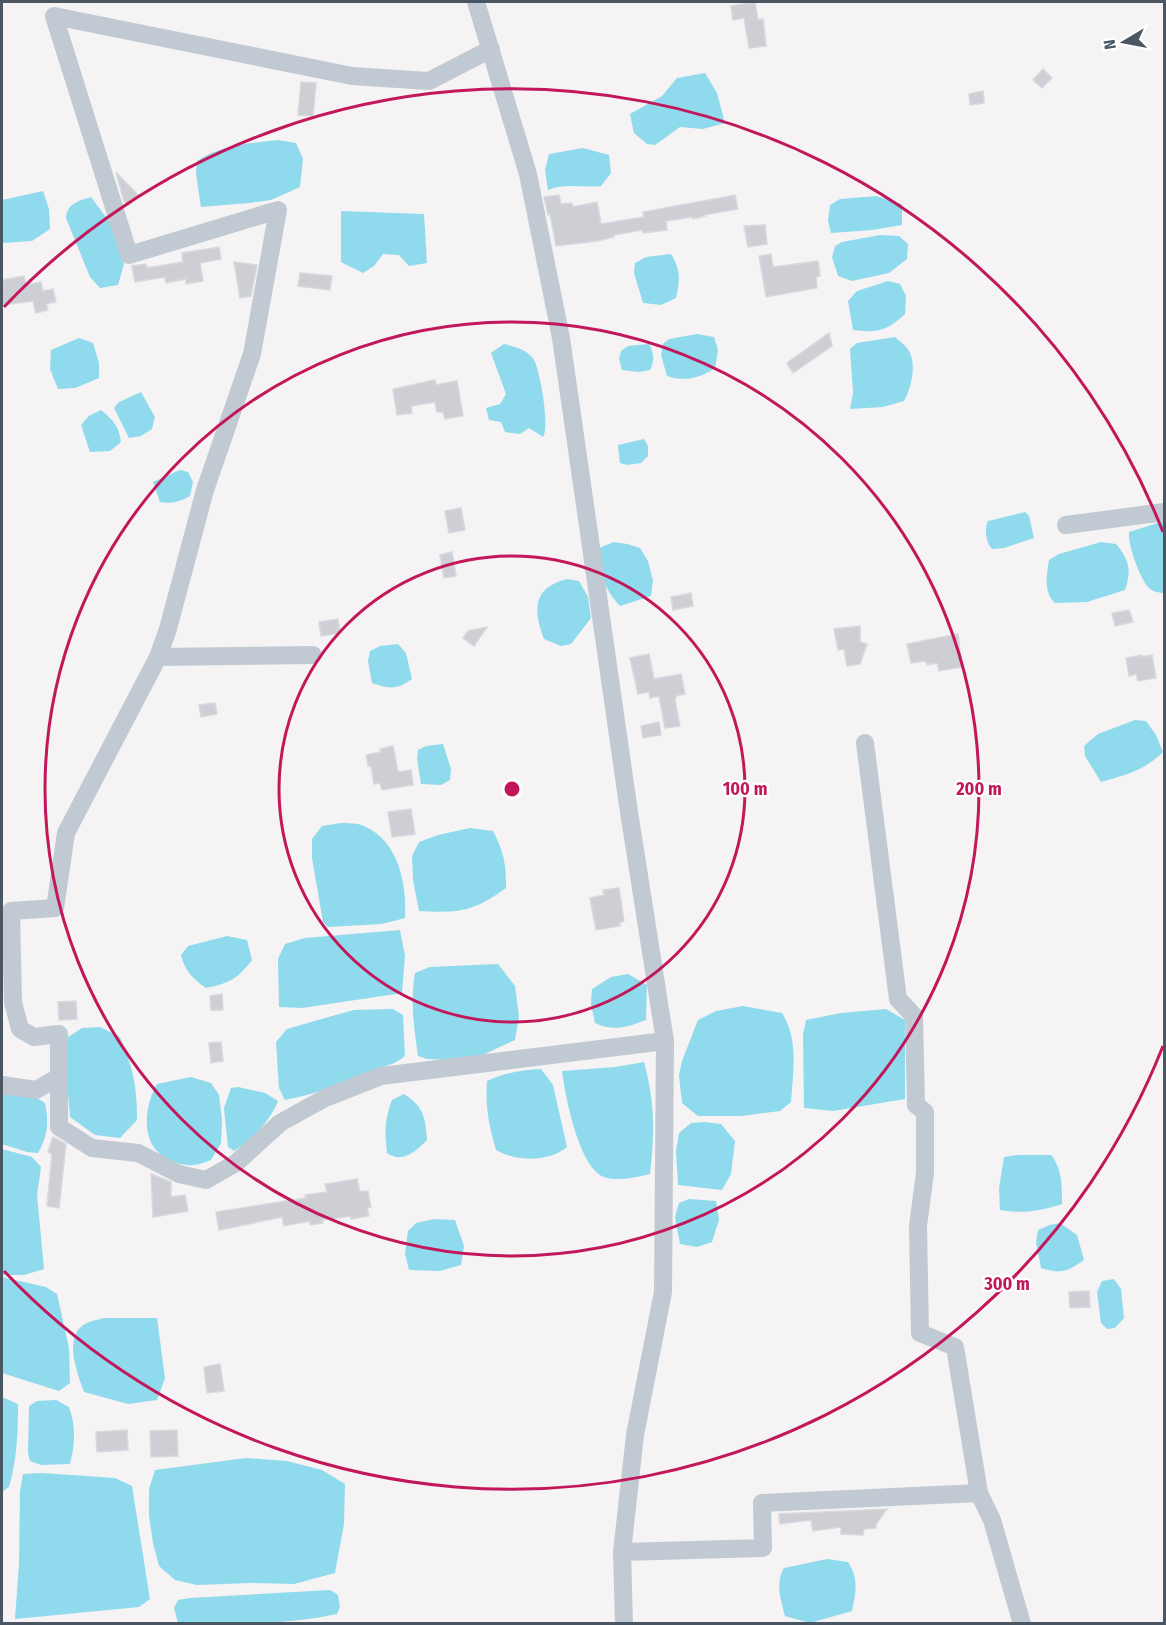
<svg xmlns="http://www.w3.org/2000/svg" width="1166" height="1625" viewBox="0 0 1166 1625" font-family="'Fira Sans Condensed',sans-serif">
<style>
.water{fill:#90daee}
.building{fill:#cdcfd5;stroke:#d7d9de;stroke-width:1.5}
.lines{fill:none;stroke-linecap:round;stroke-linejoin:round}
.street{stroke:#c1cad2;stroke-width:18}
.ring{fill:none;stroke:#c2185b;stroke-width:3}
.centre{fill:#c2185b;stroke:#fff;stroke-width:3}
.ring-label{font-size:18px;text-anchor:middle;font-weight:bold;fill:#c2185b;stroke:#fff;stroke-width:4.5;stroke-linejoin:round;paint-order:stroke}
</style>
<rect width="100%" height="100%" fill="#f5f3f3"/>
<g class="water">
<polygon points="705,73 717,93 725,123 703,129 680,127 655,145 647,144 634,133 630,114 662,96 677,78"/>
<path d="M 278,140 L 296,143 L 303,159 L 300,187 L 271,200 L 249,203 L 201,207 L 196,174 L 197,161 C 220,145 251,143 278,140 Z"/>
<path d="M 583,148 L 609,155 L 611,173 L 601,186 C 583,188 565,183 548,190 L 545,170 L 549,154 Z"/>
<polygon points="43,191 49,209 50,229 32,241 2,243 2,200"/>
<polygon points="876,196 902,204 902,225 872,230 831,233 828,221 830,205 840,199"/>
<path d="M 91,197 L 111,224 L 124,264 L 118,285 L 100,288 L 90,277 L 66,218 C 67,203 79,201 91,197 Z"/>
<polygon points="341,211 424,214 427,263 409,266 399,255 383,254 374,266 363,273 341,262"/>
<polygon points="880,235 899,236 908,244 907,259 889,273 852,281 838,276 832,257 835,246 842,242"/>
<path d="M 671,254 C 681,271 680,279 676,298 L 661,305 L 643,303 L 634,273 L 635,263 L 646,257 Z"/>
<path d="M 888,281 L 900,284 L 906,296 L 905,314 C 887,331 877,333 853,330 L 848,301 L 857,291 Z"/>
<path d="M 697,334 L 714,337 L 718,350 L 715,368 C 700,378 685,382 667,376 L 661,355 L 663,344 L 669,339 Z"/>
<path d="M 895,337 C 899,341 907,346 909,351 C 917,365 911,389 904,401 L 883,407 L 850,409 L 853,393 L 850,349 L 857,343 Z"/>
<polygon points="79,338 93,343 99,363 99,378 75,388 58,389 50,369 51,350"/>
<path d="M 504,344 C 515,347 525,349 533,358 C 540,368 550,427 543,437 L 529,428 L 520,434 L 505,432 L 501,422 L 489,420 L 486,408 L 500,404 L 506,394 L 491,353 Z"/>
<path d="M 649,344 C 654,353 655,360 650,370 L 639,372 L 622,370 L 619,359 L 621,351 L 628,346 Z"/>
<polygon points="141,392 155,417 152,429 141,436 129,438 114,408 119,402"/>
<path d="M 101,410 C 113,420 119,426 121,442 L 110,451 L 90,452 L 81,425 L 89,416 Z"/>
<polygon points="644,439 648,446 648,456 641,463 627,465 620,463 618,445"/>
<path d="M 180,470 L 188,472 L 193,482 L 190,496 C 179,502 173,504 160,502 L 153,482 Z"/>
<path d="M 1025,512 L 1029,516 L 1034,538 L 1004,548 L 992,549 C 986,543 984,528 988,521 Z"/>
<path d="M 1164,521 L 1164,593 C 1158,593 1151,591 1147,586 C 1139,575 1128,546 1129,532 Z"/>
<path d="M 614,542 L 627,544 L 640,548 L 648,561 L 653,581 L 651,596 L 620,606 C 606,592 595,568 599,548 Z"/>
<path d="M 1101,542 L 1116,544 C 1129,559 1132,571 1125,590 L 1087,602 L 1055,603 C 1043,592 1047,574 1049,560 L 1059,554 Z"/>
<path d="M 567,579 L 579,581 L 588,597 L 591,618 L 571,644 L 561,646 L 544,639 C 533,610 532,588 567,579 Z"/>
<path d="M 398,644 L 406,653 L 412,679 C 397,690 389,689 372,683 L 368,661 L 370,651 L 380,646 Z"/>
<path d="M 1135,720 L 1146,721 L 1156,735 L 1163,752 C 1143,771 1126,775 1101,782 L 1085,756 L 1084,746 L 1098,734 Z"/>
<polygon points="443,744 451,769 450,780 441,785 421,784 417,759 418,750 426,746"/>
<path d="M 341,823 C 348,823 358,823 364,826 C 399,841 407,885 405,918 L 382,924 L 328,927 L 323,922 L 312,858 L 312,839 L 322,826 Z"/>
<path d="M 470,828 L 493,831 C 504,852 506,864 506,888 C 473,912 459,913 419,911 L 413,880 L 412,856 L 419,842 L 438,835 Z"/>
<polygon points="400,930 405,956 402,993 302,1008 279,1007 278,959 285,944 305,938"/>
<path d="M 227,936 L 247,940 L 252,960 C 237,979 230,983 206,988 C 194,980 184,970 181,955 L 188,946 Z"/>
<path d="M 498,964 L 515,986 L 519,1016 L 515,1040 L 470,1061 L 427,1059 L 418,1056 C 414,1028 410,1002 415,973 L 430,967 Z"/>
<path d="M 628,974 L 647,985 L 646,1020 C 627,1027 614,1032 595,1023 L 591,1004 L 592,989 L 611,977 Z"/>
<path d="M 743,1006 L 782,1013 C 799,1040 793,1072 791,1102 L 780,1111 L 741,1116 L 698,1116 L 682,1103 L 679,1075 L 682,1061 L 698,1020 L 716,1011 Z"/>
<path d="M 393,1009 L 403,1015 L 405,1056 C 394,1066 379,1067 366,1073 C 339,1084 314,1095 285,1100 L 279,1088 L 276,1042 L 287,1029 L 332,1016 L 354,1010 Z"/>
<polygon points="886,1009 905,1020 905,1099 833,1111 804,1108 803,1035 806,1020 841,1013"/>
<path d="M 100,1027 L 120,1037 C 133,1068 137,1085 137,1120 L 120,1138 L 95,1135 L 70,1117 L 66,1071 L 68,1037 L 82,1028 Z"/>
<path d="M 644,1062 C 655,1103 655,1132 650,1174 C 637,1177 618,1182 604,1177 C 579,1168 565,1095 562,1071 L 615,1067 Z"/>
<path d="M 541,1069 L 553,1085 L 567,1147 C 549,1162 516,1162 496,1150 C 489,1126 485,1106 487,1081 C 505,1073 521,1070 541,1069 Z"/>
<path d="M 191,1077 L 211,1083 L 219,1095 L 222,1120 L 221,1143 L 211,1160 C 205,1162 199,1165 193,1165 C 188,1166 180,1164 175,1162 C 140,1152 142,1110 157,1084 Z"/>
<path d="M 238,1087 L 265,1093 L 278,1101 C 271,1120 251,1141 234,1151 L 228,1147 L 224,1108 L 231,1088 Z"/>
<path d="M 12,1092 L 34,1096 L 45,1103 C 49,1123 48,1135 38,1153 L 27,1152 L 2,1144 L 2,1094 Z"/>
<path d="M 404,1094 C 424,1107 425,1117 427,1140 C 416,1151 403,1164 387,1153 C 385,1132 384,1121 392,1100 Z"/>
<polygon points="704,1122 721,1124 735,1141 731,1174 722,1190 678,1185 676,1151 679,1133 691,1123"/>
<polygon points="2,1149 32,1157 41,1167 37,1195 44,1269 24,1275 2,1275"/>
<path d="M 1017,1155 L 1051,1155 C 1062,1168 1062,1187 1062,1204 C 1041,1211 1023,1214 1000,1210 L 999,1188 L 1004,1157 Z"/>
<polygon points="689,1199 716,1201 719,1220 712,1242 697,1247 680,1244 675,1217 679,1203"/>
<polygon points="434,1219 455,1220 464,1246 461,1265 440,1271 409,1270 405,1254 408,1231 416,1223"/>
<path d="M 1060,1223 L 1077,1235 L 1084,1260 C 1067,1272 1061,1274 1041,1268 L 1036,1242 L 1038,1230 L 1050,1225 Z"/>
<polygon points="2,1277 46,1287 57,1294 69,1348 70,1383 59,1391 2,1373"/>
<polygon points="1114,1279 1121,1289 1124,1318 1115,1328 1107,1329 1101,1323 1097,1292 1102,1281"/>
<path d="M 104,1318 L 157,1318 L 165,1378 L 157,1400 L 128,1404 L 84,1392 C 78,1375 64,1340 82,1326 C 88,1321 97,1320 104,1318 Z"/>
<path d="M 2,1397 L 18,1404 C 18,1433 17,1459 9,1487 L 2,1492 Z"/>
<path d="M 56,1400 L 69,1407 C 76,1426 75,1444 70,1464 L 41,1465 L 30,1461 L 28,1453 L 29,1406 L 37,1401 Z"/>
<polygon points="246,1458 287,1461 322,1470 345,1484 344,1524 335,1573 294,1584 251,1583 197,1585 175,1580 159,1566 153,1543 149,1516 149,1489 155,1470"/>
<polygon points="42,1473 115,1478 132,1486 150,1599 139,1607 15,1619 19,1564 20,1491 23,1474"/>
<path d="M 827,1559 L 848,1562 C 859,1579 856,1592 852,1611 L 810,1623 L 785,1616 C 781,1600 775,1583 784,1568 Z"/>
<path d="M 330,1590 L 338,1595 L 340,1607 L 337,1614 C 285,1625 231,1624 178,1623 L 174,1608 L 178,1600 L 190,1598 Z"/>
</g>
<g class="building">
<polygon points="755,2 758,20 763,19 766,46 749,48 744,18 733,20 731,6"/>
<polygon points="1043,69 1052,78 1042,88 1033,80"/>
<polygon points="301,82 316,83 313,116 298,115"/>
<polygon points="983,91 984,103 970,105 969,94"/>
<polygon points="116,172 138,195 128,205 124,201"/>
<polygon points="559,195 561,204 572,203 573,207 597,202 601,224 644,217 643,212 735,195 738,209 704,215 705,216 693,219 692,217 666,221 667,230 643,233 642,230 614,235 614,237 597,241 556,246 550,214 548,215 544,197"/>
<polygon points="765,225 767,244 748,247 744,226"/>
<polygon points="219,247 221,259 200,263 203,281 186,284 186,279 166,283 165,277 135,282 132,266 146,264 147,268 183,262 182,253"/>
<polygon points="771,254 773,267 818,261 820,276 816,277 817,288 766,297 759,256"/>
<polygon points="234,262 257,265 251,296 240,298"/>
<polygon points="300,273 332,276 330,290 298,286"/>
<polygon points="24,276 26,285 41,282 43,291 53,289 56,302 46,304 48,310 36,313 33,301 2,305 2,280"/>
<polygon points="829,333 832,346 793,373 787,363"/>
<polygon points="435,380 436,385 457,381 463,416 445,419 443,412 437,412 435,402 411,406 412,413 397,415 393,389"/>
<polygon points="461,508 465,530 449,533 445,511"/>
<polygon points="452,552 456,576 444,578 440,555"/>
<polygon points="691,593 693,606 673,610 671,597"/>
<polygon points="1129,610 1133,622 1115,626 1112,613"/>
<polygon points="338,619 340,633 321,636 319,622"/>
<polygon points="860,626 860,642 867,644 860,664 847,666 844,649 838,650 834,629"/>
<polygon points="487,627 474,646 463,638 468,631"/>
<polygon points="958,634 962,667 939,671 937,663 927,665 926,661 911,663 907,644"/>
<polygon points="649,654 654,679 681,674 685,694 676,696 675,700 680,726 665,728 659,696 650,698 649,692 638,694 630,658"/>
<polygon points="1142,655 1142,657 1152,655 1156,678 1138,681 1136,674 1129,676 1126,658"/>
<polygon points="215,703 217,714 201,717 199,705"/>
<polygon points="659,722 661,735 643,738 641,726"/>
<polygon points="393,746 398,772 411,770 413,785 382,790 380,783 374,784 371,766 368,766 366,755 381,752 380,749"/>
<polygon points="411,809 415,834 392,837 388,812"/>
<polygon points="619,888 624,921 619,923 620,926 596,930 590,898 604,895 603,890"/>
<polygon points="222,994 223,1010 211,1010 210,996"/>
<polygon points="76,1001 77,1019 59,1020 58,1002"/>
<polygon points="221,1042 223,1061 211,1063 209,1043"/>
<polygon points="53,1137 66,1144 59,1208 47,1206 52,1154 48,1152"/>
<polygon points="151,1174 171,1182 171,1197 185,1195 188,1211 153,1217"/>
<polygon points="357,1179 360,1192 368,1191 371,1207 367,1208 369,1216 351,1219 351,1216 322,1220 323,1223 310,1225 310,1221 284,1226 282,1217 219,1230 216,1212 306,1198 305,1195 327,1192 325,1184"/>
<polygon points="1089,1291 1090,1307 1070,1308 1069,1292"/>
<polygon points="220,1364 224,1391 207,1393 204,1367"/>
<polygon points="127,1430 128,1450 97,1452 96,1432"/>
<polygon points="177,1430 178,1456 151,1457 150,1431"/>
<polygon points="887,1509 876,1524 876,1528 864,1529 863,1535 841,1534 841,1527 813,1531 811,1520 780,1524 779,1514"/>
</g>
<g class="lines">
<g class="street">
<polyline points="476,2 528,174 561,338 629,812 665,1041 663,1292 635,1435 622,1552 624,1624"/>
<polyline points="1066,525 1164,512"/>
<polyline points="313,655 158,657 168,629 205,490 252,354 278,210 129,255 54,16 352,76 429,81 491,49"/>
<polyline points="158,657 66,833 55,908 11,911 13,1002 20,1029 34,1037 59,1034 59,1127 92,1148 138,1153 179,1174 206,1180 236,1163 280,1123 325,1098 381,1076 665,1041"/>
<polyline points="865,743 898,999 914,1016 916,1105 925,1112 925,1173 918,1226 920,1333 955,1347 979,1493"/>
<polyline points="2,1085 36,1090 59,1077"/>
<polyline points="622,1552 763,1548 762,1503 979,1493 992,1520 1022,1624"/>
</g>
</g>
<g class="ring">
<circle cx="512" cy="789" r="233"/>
<circle cx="512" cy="789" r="467"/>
<path d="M1163 1046A700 700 0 0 1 4 1271M4 307A700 700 0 0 1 1163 532"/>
</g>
<circle cx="512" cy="789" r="9" class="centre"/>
<g class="ring-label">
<text x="745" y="795">100 m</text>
<text x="979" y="795">200 m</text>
<text x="1007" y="1290">300 m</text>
</g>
<rect width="1166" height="1625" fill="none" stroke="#4a5661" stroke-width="6"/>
<g transform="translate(1124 42) rotate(260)" stroke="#ffffff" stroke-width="4.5" paint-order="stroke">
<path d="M0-4.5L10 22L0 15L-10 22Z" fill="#4a5661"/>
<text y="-9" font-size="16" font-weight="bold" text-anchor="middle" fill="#4a5661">N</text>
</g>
</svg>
